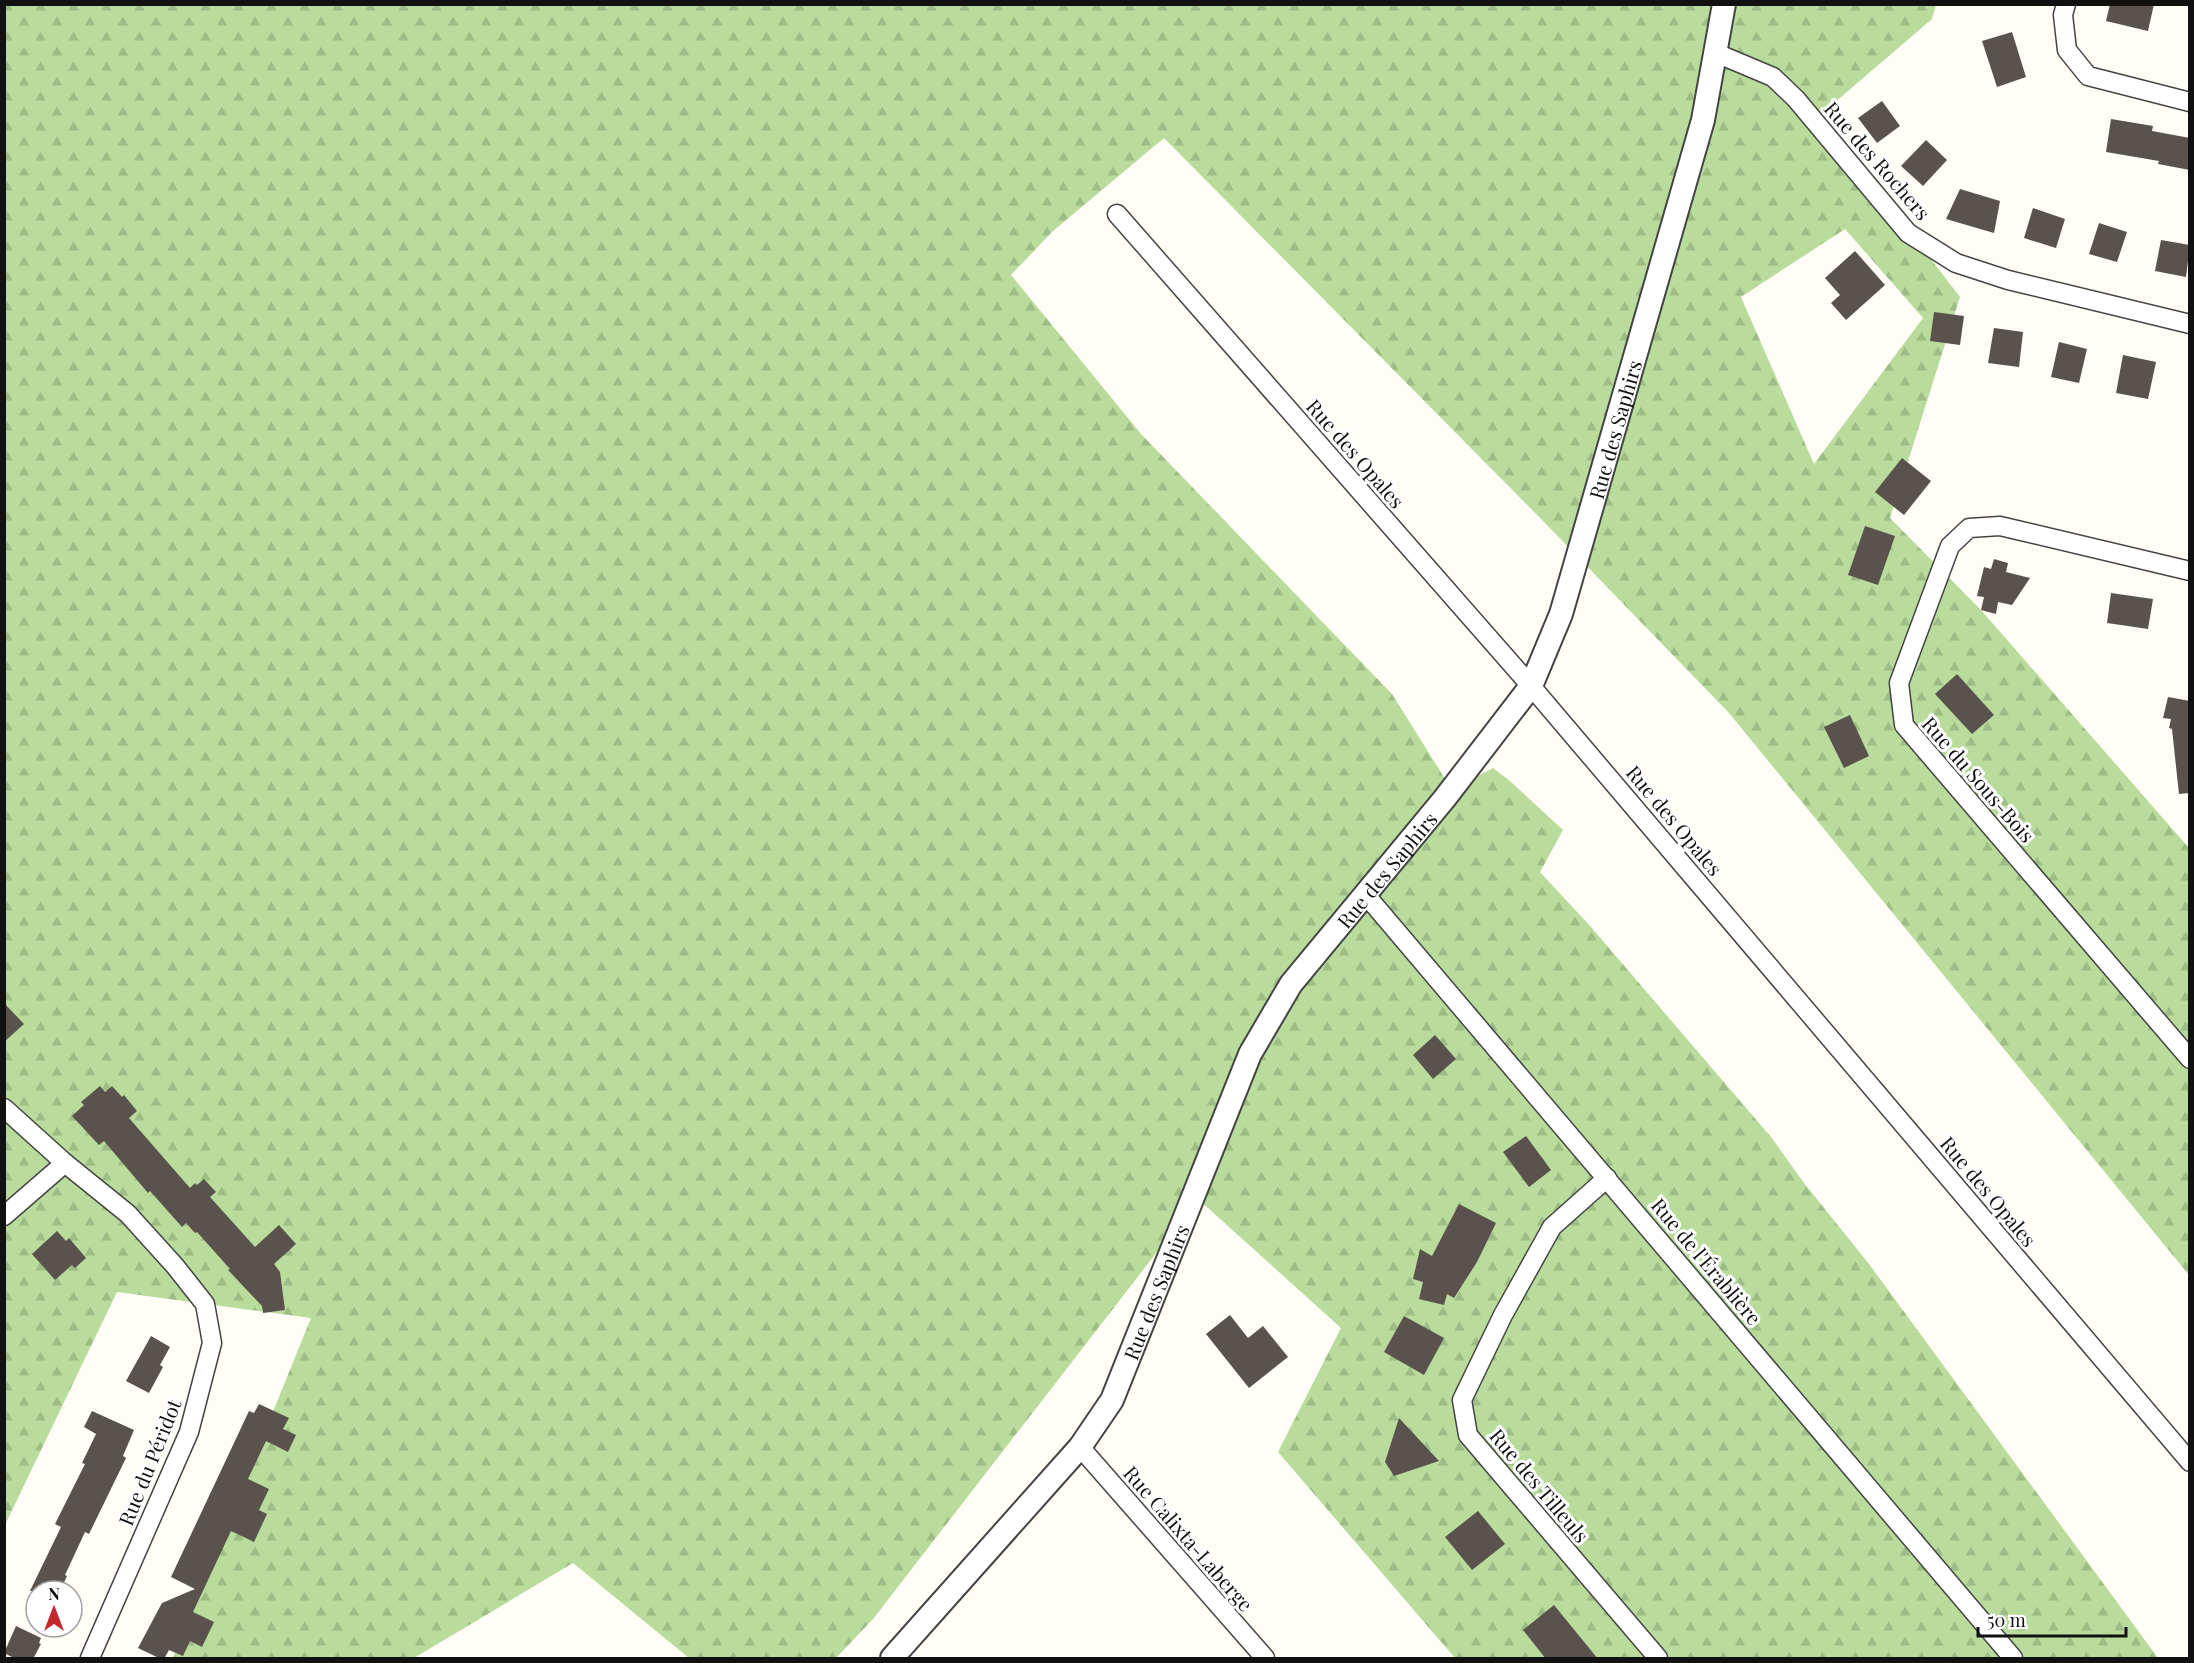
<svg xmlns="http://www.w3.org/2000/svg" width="2194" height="1663" viewBox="0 0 2194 1663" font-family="'Playfair Display',serif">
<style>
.forest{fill:url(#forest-firs);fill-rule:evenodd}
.building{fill:#5a524d}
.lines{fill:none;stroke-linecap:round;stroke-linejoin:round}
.minor-casing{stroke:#444;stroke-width:21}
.tertiary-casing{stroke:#444;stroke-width:26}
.minor{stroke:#fff;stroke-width:18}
.tertiary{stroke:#fff;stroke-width:22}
.labels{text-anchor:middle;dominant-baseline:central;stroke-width:6;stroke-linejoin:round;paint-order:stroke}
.street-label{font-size:20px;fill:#111;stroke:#fff}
</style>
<defs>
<pattern id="forest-firs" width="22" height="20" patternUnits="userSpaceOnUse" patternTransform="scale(1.5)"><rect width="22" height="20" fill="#b9dc9c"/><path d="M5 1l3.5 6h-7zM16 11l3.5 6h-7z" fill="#9ebc85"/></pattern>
</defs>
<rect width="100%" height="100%" fill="#fffdf5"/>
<path class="forest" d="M 5,5 L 1936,5 L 1932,19 L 1820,115 L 1960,297 L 1890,518 L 1981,610 L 2189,848 L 2189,1275 L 1729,713 L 1545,523 L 1164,138 L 1053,231 L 1011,275 L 1141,434 L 1392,694 L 1452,790 L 1493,768 L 1510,781 L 1563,830 L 1540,872 L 1591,927 L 1771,1137 L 1804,1183 L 1869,1264 L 2158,1658 L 1455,1658 L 1278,1452 L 1341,1328 L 1198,1199 L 873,1619 L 836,1658 L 689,1658 L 573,1563 L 414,1658 L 173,1658 L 311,1318 L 117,1292 L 5,1525 ZM 1845,229 L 1923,318 L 1814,464 L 1741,297 Z"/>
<g class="building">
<polygon points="2110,4 2154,4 2148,31 2106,21"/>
<polygon points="2012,32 2026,77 1997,87 1982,41"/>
<polygon points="1882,101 1900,126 1877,143 1858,118"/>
<polygon points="2111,119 2153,126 2152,131 2190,138 2190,170 2158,164 2159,161 2106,152"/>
<polygon points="1926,140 1947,160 1923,186 1901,166"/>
<polygon points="1960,189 2000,201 1994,233 1946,219"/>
<polygon points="2033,208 2065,219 2056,248 2024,238"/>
<polygon points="2099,223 2127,232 2117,262 2089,254"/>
<polygon points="2161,240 2190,245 2186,277 2155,271"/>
<polygon points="1855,251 1885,285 1846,320 1831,303 1840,295 1825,278"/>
<polygon points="1934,312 1964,316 1960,345 1930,341"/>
<polygon points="1994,328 2023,332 2019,367 1988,363"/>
<polygon points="2059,342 2087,349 2079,383 2051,377"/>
<polygon points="2123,355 2156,362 2148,399 2116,393"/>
<polygon points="1902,458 1931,481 1904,515 1875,492"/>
<polygon points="1865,526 1895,536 1878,585 1848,575"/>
<polygon points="1994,559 2008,563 2006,572 2030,578 2012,605 1998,602 1996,614 1981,610 1984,597 1977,596 1984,567 1991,569"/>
<polygon points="2111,593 2153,599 2148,629 2107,623"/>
<polygon points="1957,674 1994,715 1972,734 1935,694"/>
<polygon points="2168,697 2190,701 2190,793 2179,794 2172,729 2169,728 2171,719 2163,718"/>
<polygon points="1850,715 1869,756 1844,768 1824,727"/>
<polygon points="4,1003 24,1024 4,1042"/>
<polygon points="1435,1035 1456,1059 1433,1079 1413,1055"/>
<polygon points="100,1086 105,1092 112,1086 122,1097 124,1095 137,1111 129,1118 190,1188 195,1183 197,1185 204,1179 216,1192 210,1197 255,1247 279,1225 296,1244 274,1264 280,1272 285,1310 263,1313 262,1306 228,1270 230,1269 197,1232 195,1233 186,1223 182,1227 150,1191 148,1193 104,1141 99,1145 72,1116 84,1105 81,1102"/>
<polygon points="1526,1136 1551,1170 1529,1187 1503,1152"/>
<polygon points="1459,1204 1496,1223 1477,1262 1454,1298 1447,1294 1444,1305 1419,1299 1423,1282 1413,1279 1420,1249 1432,1256"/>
<polygon points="57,1231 66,1241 69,1238 86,1258 75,1268 72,1265 55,1280 32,1254"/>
<polygon points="1230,1315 1248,1338 1263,1326 1288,1357 1249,1388 1206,1334"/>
<polygon points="1404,1316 1444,1338 1424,1375 1384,1352"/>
<polygon points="151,1336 170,1347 160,1365 163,1367 149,1393 126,1381"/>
<polygon points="259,1404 289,1418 283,1429 296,1435 288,1452 266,1441 248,1479 269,1489 259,1510 267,1514 254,1542 231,1531 193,1612 214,1622 202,1647 190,1641 183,1656 169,1650 164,1659 161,1659 138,1648 162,1603 195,1589 171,1577 249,1411 254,1413"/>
<polygon points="92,1411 134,1430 123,1456 126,1458 89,1534 85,1532 65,1575 67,1576 60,1591 30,1591 61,1527 55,1524 85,1464 82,1463 96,1434 84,1427"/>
<polygon points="1399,1418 1439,1461 1394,1476 1385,1462"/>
<polygon points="1478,1511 1505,1544 1472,1570 1445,1537"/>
<polygon points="1554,1605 1598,1659 1546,1659 1523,1630"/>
<polygon points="16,1626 41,1638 39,1643 41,1644 33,1659 16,1659 4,1653"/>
</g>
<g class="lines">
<g class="minor-casing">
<g id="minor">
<polyline points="2066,4 2063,15 2067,50 2088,76 2190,102"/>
<polyline points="1716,53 1773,77 1796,99 1908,233 1956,263 2008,280 2190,324"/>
<polyline points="1117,214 1531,686 2190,1462"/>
<polyline points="2190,571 2000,526 1969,528 1950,546 1899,683 1904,725 2190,1059"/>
<polyline points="1365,894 2013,1658"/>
<polyline points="4,1108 65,1163 128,1214 175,1266 205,1304 212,1343 189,1432 90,1658"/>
<polyline points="1607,1178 1552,1227 1503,1315 1462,1400 1468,1435 1658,1658"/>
<polyline points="4,1216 65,1163"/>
<polyline points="1080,1447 1265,1658"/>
</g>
</g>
<g class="tertiary-casing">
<g id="tertiary">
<path id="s1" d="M 892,1658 L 1080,1447 L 1112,1400 L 1250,1054 L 1291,984 L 1445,798 L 1531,686 L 1561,614 L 1703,120 L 1724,4"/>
</g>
</g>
<use href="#minor" class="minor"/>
<use href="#tertiary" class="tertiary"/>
</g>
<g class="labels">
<g class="street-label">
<text transform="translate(1878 160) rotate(49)">Rue des Rochers</text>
<text stroke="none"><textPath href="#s1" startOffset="1446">Rue des Saphirs</textPath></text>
<text transform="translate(1356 453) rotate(49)">Rue des Opales</text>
<text transform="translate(1979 779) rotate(49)">Rue du Sous-Bois</text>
<text transform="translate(1675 820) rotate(50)">Rue des Opales</text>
<text stroke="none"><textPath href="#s1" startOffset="942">Rue des Saphirs</textPath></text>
<text transform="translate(1989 1191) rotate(50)">Rue des Opales</text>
<text transform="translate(1707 1261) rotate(50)">Rue de l'Érablière</text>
<text stroke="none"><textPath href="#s1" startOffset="456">Rue des Saphirs</textPath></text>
<text transform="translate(149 1462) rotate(-68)">Rue du Péridot</text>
<text transform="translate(1540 1485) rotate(50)">Rue des Tilleuls</text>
<text transform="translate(1189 1538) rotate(49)">Rue Calixta-Laberge</text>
</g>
</g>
<rect width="2194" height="1663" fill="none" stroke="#111111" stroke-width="12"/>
<g transform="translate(54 1609)"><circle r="28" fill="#ffffff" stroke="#a0a0a0" stroke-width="1.5"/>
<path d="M0-4.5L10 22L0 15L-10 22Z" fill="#c4262e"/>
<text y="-9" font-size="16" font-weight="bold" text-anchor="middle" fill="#111111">N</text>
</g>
<path d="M1978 1627v9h148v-9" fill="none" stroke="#111111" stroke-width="3"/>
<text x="1987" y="1627" font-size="18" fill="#111111" stroke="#ffffff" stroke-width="4.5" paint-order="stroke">50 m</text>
</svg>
